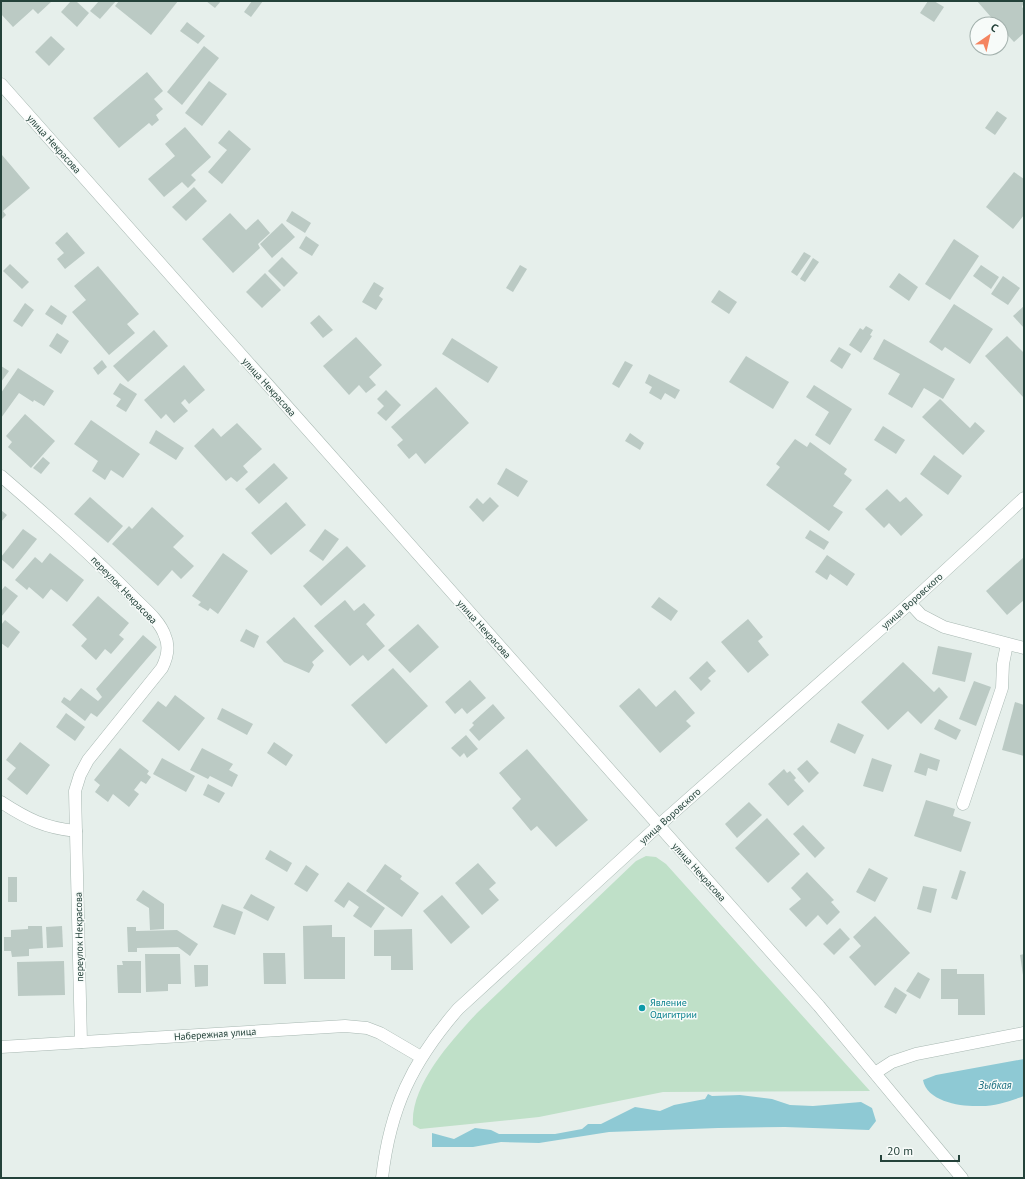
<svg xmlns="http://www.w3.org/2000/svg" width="1025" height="1179" viewBox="0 0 1025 1179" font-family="'PT Sans',sans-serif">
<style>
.green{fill:#bfe0c8}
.water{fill:#8ec9d4}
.building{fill:#bbcac4}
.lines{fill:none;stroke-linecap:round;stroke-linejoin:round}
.service-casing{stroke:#a8b8b2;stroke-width:13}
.minor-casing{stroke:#a8b8b2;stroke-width:13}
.tertiary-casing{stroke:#a8b8b2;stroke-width:13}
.service{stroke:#fff;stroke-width:12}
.minor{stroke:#fff;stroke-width:12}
.tertiary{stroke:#fff;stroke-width:12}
.culture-dot{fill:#0f9aa8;stroke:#f7fbf9;stroke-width:1.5}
.labels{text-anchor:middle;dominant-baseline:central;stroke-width:3;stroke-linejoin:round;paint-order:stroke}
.street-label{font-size:10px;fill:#24423a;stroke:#f7fbf9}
.culture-label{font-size:10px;fill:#0d838f;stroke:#f7fbf9;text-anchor:start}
.water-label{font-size:11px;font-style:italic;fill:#1c6f80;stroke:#f7fbf9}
</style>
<rect width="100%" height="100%" fill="#e6efeb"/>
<path class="green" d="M 646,856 L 656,857 L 666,864 L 870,1091 L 663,1092 L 539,1117 L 420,1129 L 413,1125 C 410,1085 452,1040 477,1013 L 636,861 Z"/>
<g class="water">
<path d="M 1024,1059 L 1024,1096 C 1010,1101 996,1106 981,1106 C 962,1107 927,1102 923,1080 L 936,1075 Z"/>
<polygon points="708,1094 712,1096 740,1095 772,1099 790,1105 813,1106 861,1102 872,1108 876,1121 869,1130 785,1127 718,1128 609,1132 539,1143 501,1142 473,1147 432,1147 432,1133 454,1139 475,1128 491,1130 499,1134 555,1134 582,1129 588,1124 601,1124 635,1107 660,1111 674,1105 705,1099"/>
</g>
<g class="building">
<polygon points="1,1 49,1 51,2 38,14 33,9 13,27 1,14"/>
<polygon points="71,1 76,1 89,13 77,27 61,12"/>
<polygon points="99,1 116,1 100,19 90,11"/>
<polygon points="119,1 178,1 151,35 115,6"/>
<polygon points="206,1 221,1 215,8"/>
<polygon points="252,1 263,1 251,17 244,12"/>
<polygon points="928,1 934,1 944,7 934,22 920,13"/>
<polygon points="977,1 1024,1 1022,7 1024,9 1024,33 1014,42 1001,28 1001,24 997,24"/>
<polygon points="187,22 205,36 198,44 180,31"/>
<polygon points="51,36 65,49 49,66 35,52"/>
<polygon points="204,46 219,58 182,105 167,92"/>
<polygon points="147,72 163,91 154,99 163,109 156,115 159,120 152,126 149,123 119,148 93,118"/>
<polygon points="209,81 227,94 202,126 185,113"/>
<polygon points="997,111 1007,118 995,135 985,128"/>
<polygon points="185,127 211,157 191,175 196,180 188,188 182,182 164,197 148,179 175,156 165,144"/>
<polygon points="229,130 251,149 222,184 208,172 227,150 218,143"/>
<polygon points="2,155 30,188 3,211 6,215 2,219 1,156"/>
<polygon points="1014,172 1024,179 1024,215 1013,229 986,207"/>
<polygon points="194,187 207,201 186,221 172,207"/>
<polygon points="292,211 311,223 305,233 286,221"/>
<polygon points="230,213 246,230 258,219 270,233 258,244 260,248 233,273 202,239"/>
<polygon points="282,223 295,237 272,258 260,244"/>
<polygon points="67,232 85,253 65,269 57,259 64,253 55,243"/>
<polygon points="306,236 319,245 312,256 299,248"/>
<polygon points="954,239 979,256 950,300 925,284"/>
<polygon points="804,252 811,256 797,276 791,272"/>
<polygon points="282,257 298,273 284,287 268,271"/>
<polygon points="813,258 819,262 805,282 800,279"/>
<polygon points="10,264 29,282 22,289 3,271"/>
<polygon points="520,265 527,269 513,292 506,288"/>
<polygon points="981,265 999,277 991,289 973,276"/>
<polygon points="98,266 139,314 127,324 135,333 109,355 72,312 86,300 74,286"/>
<polygon points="265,273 281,290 262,308 246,292"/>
<polygon points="899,273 918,287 909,301 889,287"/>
<polygon points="1003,276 1020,288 1008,305 991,294"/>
<polygon points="374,282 384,288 379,296 383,299 376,310 362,302"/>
<polygon points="719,290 737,302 729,314 711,302"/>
<polygon points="25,303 34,310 22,327 13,321"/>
<polygon points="954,304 993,329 970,364 945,347 942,351 929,342"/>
<polygon points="51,305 67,316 62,325 45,314"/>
<polygon points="1024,306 1024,328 1013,316"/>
<polygon points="319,315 333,330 323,338 310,323"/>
<polygon points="866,326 873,330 870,335 872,336 861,353 849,345 860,328 863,330"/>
<polygon points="154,330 168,346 128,382 113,366"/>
<polygon points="57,333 69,341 61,354 49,346"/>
<polygon points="1007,336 1024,353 1024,398 985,356"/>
<polygon points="356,337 382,365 369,377 376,385 366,393 359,385 349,395 323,366"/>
<polygon points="452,338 498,367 488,383 442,354"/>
<polygon points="884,339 955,379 943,399 924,388 912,408 888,394 900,374 873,359"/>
<polygon points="839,347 851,354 842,369 830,361"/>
<polygon points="746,356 789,382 773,409 729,382"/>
<polygon points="102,360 107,367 98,375 93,368"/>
<polygon points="625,361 633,365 619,388 612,384"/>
<polygon points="184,365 205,390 189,404 185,399 181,403 188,411 174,423 166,414 161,419 144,400"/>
<polygon points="1,366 9,371 1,382"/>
<polygon points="18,368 54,391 44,406 34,400 33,402 19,393 1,418 1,393"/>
<polygon points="649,374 680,390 675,399 665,393 661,400 649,393 652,387 645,383"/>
<polygon points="120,383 137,394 126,412 116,406 121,399 113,394"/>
<polygon points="814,385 852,409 830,445 815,435 829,412 806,397"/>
<polygon points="436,387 469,423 425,464 416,453 409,459 397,445 403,440 391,427"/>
<polygon points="386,390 401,405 386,421 377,413 384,406 377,399"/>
<polygon points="940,399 970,428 975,422 985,431 963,455 922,417"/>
<polygon points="25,414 55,441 31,468 8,447 12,442 6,436"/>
<polygon points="91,420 140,454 123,478 111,470 105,480 92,471 98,461 74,444"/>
<polygon points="237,423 262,449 243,466 248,472 237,482 231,477 226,481 194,446 213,428 221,437"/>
<polygon points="883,426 905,440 896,454 874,440"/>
<polygon points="156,430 184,448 176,460 149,443"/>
<polygon points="630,433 644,443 640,450 625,441"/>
<polygon points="795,439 807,447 810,442 847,469 844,474 852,480 833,506 843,512 829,531 766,485 780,467 776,464"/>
<polygon points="934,455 962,476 948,495 920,474"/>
<polygon points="43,457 50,463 41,474 33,468"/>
<polygon points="274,463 288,478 259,504 245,489"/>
<polygon points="506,468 528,481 518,497 497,484"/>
<polygon points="887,489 900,502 906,497 923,515 901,536 889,523 884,528 865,509"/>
<polygon points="90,497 123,526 108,543 74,514"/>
<polygon points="490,497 499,506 483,522 469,507 477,498 483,504"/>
<polygon points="286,502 306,525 271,555 251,533"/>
<polygon points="152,507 184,536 173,547 194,566 181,579 172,570 158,586 112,544 129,526 132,529"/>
<polygon points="1,510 7,515 1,522"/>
<polygon points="23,529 37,539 13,569 1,559 1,557"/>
<polygon points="325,529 339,539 323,561 309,551"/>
<polygon points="810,530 829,542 824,550 805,538"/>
<polygon points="347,546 366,566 321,606 303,586"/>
<polygon points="50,553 84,580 67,602 51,589 43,599 29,587 27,590 15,580 35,557 42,563"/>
<polygon points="223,553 248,571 218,614 210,608 208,611 198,605 201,602 192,596"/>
<polygon points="827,555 855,574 847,586 830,574 827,580 815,572"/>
<polygon points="1024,557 1024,600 1007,615 986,591"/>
<polygon points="5,586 18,596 1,617 1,591"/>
<polygon points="98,596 129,623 119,635 124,639 111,654 105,649 96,660 81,646 87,639 72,625"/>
<polygon points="659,597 678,611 671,621 651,607"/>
<polygon points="345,600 354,611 364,603 375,615 366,624 385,646 368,661 363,655 350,666 314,626"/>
<polygon points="294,617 324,651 312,662 314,665 309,673 284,662 266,642"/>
<polygon points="748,619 763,637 758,641 769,655 748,673 721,642"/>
<polygon points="5,620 20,632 8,648 1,643 1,625"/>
<polygon points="418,624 439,647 410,673 388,650"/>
<polygon points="246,629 259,636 254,648 240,641"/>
<polygon points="143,635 157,647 97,717 91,713 85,721 61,702 64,697 70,701 81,688 98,701 102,697 96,689"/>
<polygon points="938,646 972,653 965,682 932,674"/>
<polygon points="707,661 716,671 708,678 711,681 701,691 689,678"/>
<polygon points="903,662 934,692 939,687 948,697 921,724 908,711 888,730 861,702"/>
<polygon points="393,668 428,706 386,744 351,705"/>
<polygon points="470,680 486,698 467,714 462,708 455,714 445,702"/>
<polygon points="974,681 991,687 976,726 959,719"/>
<polygon points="639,688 656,707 675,690 695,713 686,721 691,726 660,753 619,706"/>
<polygon points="175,695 205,718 179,751 142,721 158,701 166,707"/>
<polygon points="1015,702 1024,705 1024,756 1002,750"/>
<polygon points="493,704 505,718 479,741 469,730 474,725 472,723"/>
<polygon points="222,708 253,724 247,735 217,719"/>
<polygon points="66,713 85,727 75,741 56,727"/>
<polygon points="939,719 961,730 956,740 934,729"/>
<polygon points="838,723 864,735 855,754 830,742"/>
<polygon points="466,735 478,749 467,758 464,753 460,757 451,748"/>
<polygon points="20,742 50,765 27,795 7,779 16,768 6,760"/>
<polygon points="274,742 293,755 286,766 267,753"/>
<polygon points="120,748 149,771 147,774 151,777 146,784 141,781 134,790 139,794 129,807 113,794 108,802 95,792 100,785 94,780"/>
<polygon points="202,748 233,764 229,770 238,775 232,787 210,776 208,779 190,770"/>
<polygon points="527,749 588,820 556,847 537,826 531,831 512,808 521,799 499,773"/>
<polygon points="920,753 940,760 937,771 928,768 926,776 914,772"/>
<polygon points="162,758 195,776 186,792 153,774"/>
<polygon points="872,758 892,765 883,792 863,786"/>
<polygon points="807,760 819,773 809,783 797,769"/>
<polygon points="784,769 787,773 790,771 796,778 794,780 804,791 788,806 768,784"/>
<polygon points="208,784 225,793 219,803 203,795"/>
<polygon points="926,800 955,809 953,816 971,822 961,852 914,836"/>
<polygon points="749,802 762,815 737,838 725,824"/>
<polygon points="767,818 800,854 768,883 735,848"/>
<polygon points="803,825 825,848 815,858 793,834"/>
<polygon points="270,850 292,863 287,872 265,859"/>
<polygon points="478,863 496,883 489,889 499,900 482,915 455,883"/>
<polygon points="385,864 402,876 400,879 419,893 402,917 366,891"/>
<polygon points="306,865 319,874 307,892 294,884"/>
<polygon points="869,868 888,878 875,902 856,892"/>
<polygon points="960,870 966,872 957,900 951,898"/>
<polygon points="807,872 834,900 831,902 840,912 827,925 818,915 806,927 789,909 801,899 791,888"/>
<rect x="8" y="877" width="9" height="25"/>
<polygon points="348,882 385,908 371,928 353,916 359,907 349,900 344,908 334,901"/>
<polygon points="923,886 937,889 931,913 917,909"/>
<polygon points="143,890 164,904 164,929 150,930 149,908 136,900"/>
<polygon points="251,894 275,907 268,921 243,908"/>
<polygon points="442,895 470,927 451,944 423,911"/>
<polygon points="222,904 243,912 235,935 213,927"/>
<polygon points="875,916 910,953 875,986 849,957 861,946 853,937"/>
<polygon points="332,925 332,937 345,937 345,979 304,979 303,926"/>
<polygon points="28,926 42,926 43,948 29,949 29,956 12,957 11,951 4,951 4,937 11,937 11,930 28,929"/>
<polygon points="62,926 63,947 47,948 46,927"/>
<polygon points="127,927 136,927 136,931 177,930 198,944 190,956 178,947 137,948 137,952 128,952"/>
<polygon points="840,928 850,939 834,955 823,944"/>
<polygon points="412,929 413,970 391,970 391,956 374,956 374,930"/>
<polygon points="263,953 285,953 286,984 264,984"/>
<polygon points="145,954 180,954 181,984 168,984 168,991 146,992"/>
<polygon points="1024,954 1024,975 1023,975 1020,955"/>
<polygon points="64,961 65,995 18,996 17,962"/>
<polygon points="122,961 141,961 141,993 118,993 117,965 123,965"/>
<polygon points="194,965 208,965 208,986 195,987"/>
<polygon points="941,969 957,969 957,974 984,974 985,1015 958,1015 958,999 941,999"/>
<polygon points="918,972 930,979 920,999 906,991"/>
<polygon points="895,987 907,995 896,1014 884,1007"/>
</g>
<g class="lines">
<g class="service-casing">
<g id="service">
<polyline points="963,804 1002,688 1003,664 1007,644"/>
<polyline points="875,1073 892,1062 916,1054 1024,1033"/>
</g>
</g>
<g class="minor-casing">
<g id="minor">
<path d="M 1,476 C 46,515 92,555 134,598 C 145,609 160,621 165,636 C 170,647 167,658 162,668 L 88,760 L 80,775 L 75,791 L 81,1042"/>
<polyline points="910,603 921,615 944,627 1024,648"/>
<path d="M 1,802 C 27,819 45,828 76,831"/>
<polyline points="1,1047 345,1026 367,1028 380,1033 421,1057"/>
</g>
</g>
<g class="tertiary-casing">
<g id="tertiary">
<polyline points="1,84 819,1006 962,1178"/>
<path d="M 382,1178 C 390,1108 412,1062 458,1009 L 658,826 L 910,603 L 1024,498"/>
</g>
</g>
<use href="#service" class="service"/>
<use href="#minor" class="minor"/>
<use href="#tertiary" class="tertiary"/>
</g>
<circle class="culture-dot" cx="642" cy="1008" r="4"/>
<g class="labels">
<g class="street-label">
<text transform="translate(54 144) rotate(48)">улица Некрасова</text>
<text transform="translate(269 387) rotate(48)">улица Некрасова</text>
<text transform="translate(124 590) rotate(46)">переулок Некрасова</text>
<text transform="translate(912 601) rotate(-42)">улица Воровского</text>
<text transform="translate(484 629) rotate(48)">улица Некрасова</text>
<text transform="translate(670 816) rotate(-42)">улица Воровского</text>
<text transform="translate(699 872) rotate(48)">улица Некрасова</text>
<text transform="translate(79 937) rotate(-91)">переулок Некрасова</text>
<text transform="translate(215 1034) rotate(-4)">Набережная улица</text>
</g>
<g class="culture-label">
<text x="650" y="1002">Явление<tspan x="650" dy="12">Одигитрии</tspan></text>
</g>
<g class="water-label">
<text x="995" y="1085">Зыбкая</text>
</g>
</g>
<rect width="1025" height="1179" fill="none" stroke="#24423a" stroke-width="4"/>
<g transform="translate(989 36) rotate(34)"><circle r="19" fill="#f7fbf9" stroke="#a3b1ad"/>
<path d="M0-3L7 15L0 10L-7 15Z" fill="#f4845f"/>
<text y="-6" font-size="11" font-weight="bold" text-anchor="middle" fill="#24423a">С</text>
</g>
<path d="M881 1155v6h78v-6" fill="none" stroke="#24423a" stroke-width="2"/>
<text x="887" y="1155" font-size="12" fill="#24423a" stroke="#f7fbf9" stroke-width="3" paint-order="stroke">20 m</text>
</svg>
